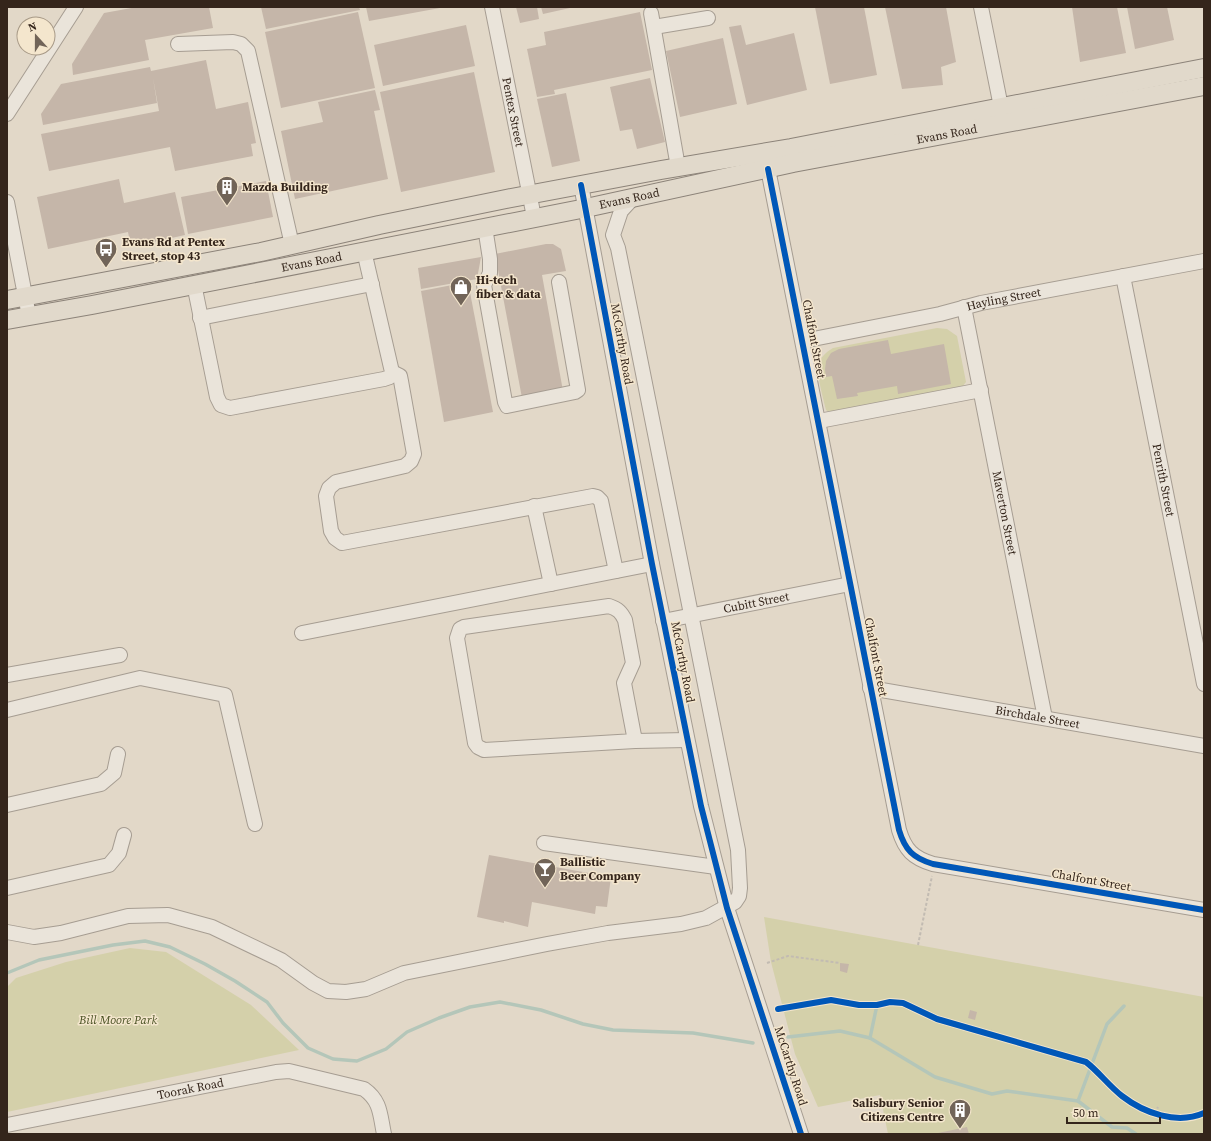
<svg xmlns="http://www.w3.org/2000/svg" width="1211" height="1141" viewBox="0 0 1211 1141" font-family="'Source Serif 4',serif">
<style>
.green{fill:#d4d0aa}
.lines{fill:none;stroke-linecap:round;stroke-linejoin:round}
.stream{stroke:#b4c6b9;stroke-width:3.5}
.building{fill:#c5b6a9}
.minor-casing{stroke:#a69d92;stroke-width:16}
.major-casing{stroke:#8c8379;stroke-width:20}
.path{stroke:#c2bbb2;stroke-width:2;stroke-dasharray:3 2;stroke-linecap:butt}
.minor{stroke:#eae4da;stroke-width:14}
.major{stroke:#e1d9cb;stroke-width:18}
.cycleway-casing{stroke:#f4e6cd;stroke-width:8}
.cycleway{stroke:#0057b8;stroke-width:6}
.labels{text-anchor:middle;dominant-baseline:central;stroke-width:3;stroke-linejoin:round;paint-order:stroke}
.street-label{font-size:12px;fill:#34251b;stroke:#f4e6cd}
.poi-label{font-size:12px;font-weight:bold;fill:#34251b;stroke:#f4e6cd;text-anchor:start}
.park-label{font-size:12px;font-style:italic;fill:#485022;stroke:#f4e6cd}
</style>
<rect width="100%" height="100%" fill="#e2d8c8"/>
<g class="green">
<path d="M 937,328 L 947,329 L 957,336 L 966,382 L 962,387 L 830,413 L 826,410 C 823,398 818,380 818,368 C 818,359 826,352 833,348 Z"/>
<polygon points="764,917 1204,997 1204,1134 888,1134 880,1095 818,1107 795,1054 771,962"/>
<polygon points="130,948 166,952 251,1005 299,1050 7,1112 7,987 16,978 66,962"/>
</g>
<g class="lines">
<g class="stream">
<polyline points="7,973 39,960 113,945 145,941 170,947 205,964 235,981 267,1002 283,1023 308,1048 333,1059 357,1061 386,1049 407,1032 439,1018 470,1007 500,1002 541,1010 583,1024 613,1030 693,1033 753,1043"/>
<polyline points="788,1037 840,1031 870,1038 935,1077 992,1094 1007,1091 1078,1101 1112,1127 1127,1128 1136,1134"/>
<polyline points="870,1038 877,1005"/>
<polyline points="1078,1101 1107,1024 1124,1006"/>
</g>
</g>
<g class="building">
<polygon points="137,7 209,7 213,28 145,40 149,60 73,75 72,64 104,13"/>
<polygon points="261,7 359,7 360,10 266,29"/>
<polygon points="366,7 440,7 440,8 369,21"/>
<polygon points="516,7 537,7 539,19 520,23"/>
<polygon points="541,7 570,7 570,8 543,14"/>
<polygon points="815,7 864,7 877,75 830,84"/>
<polygon points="885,7 946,7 956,62 941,67 943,85 902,89"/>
<polygon points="1072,7 1117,7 1126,53 1080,62"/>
<polygon points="1127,7 1167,7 1174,40 1135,49"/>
<polygon points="358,12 375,88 281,108 265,32"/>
<polygon points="640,12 652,70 554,90 555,94 537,97 527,49 546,45 544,32"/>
<polygon points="466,25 475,66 383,86 374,45"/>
<polygon points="741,25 746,45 794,33 807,90 747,105 729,27"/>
<polygon points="723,38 737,104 680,117 666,51"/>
<polygon points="206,60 216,109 248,102 256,143 251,144 253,156 175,171 170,147 49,171 41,134 159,111 153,78 157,103 43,125 41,114 61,84 150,67 151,71"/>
<polygon points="474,72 495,172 401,192 380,92"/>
<polygon points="650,78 665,142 637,149 632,129 620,131 610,87"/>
<polygon points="375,90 380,110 374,111 388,179 295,199 281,131 323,122 318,102"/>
<polygon points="566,93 580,161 552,167 537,99"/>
<polygon points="119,179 124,203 175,192 185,235 131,247 128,232 48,249 37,197"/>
<polygon points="266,181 273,217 188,234 181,197"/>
<polygon points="546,244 553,244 561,249 566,271 542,275 563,391 522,398 495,254"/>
<polygon points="481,257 477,279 421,289 418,268"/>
<polygon points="468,282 493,412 444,422 421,291"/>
<polygon points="888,340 891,354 944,344 951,384 898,394 897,386 857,393 858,396 837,399 832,376 826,377 825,370 826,361 831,353 839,349"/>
<polygon points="489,855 611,877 607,907 596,906 595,914 532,902 528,927 504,921 504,923 477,917"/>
<polygon points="840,963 849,964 847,973 840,971"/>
<polygon points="970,1010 977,1012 975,1020 968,1018"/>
<polygon points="967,1127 969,1134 939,1134 938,1133"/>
</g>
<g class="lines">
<g class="minor-casing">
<g id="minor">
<path id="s1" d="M 492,7 L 534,217"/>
<polyline points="981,7 1001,107"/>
<polyline points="651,13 678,167"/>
<polyline points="654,27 708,18"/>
<polyline points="178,44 233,42 241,44 248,51 292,245"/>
<polyline points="7,114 76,7"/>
<path d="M 768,169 L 899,830 C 905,850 913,858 933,864 L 1204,910"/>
<polyline points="581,185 652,564 701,806 727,908 801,1134"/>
<polyline points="7,202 29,316"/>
<polyline points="485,227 490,259 490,273 484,285 505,402 507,406 575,392 578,390 559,282"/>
<path id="s2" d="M 1123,276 L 1204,684"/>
<polyline points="194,284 217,397 221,405 230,408 384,379 390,377 392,372 364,251"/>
<path id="s3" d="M 964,307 L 1045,718"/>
<polyline points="200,318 372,284"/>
<path id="s4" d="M 803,341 L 940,314 L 981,303 L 1204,261"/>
<polyline points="392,372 400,376 401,381 414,454 411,461 405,466 336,482 329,488 326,496 331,531 335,538 342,543 593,496 597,497 601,501 616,571"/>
<polyline points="819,421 981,390"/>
<polyline points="534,506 551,584"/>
<path id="s5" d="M 663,621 L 850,584"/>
<polyline points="302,633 652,564"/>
<polyline points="7,675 120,655"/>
<path id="s6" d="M 870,688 L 1204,746"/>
<polyline points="7,710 140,678 225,695 255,824"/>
<path d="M 635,741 L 624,683 L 633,663 L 625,620 C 621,612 618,609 609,606 L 464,627 L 460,629 L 457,638 L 475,743 L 478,747 L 484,750 L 635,741 L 687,740"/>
<polyline points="7,805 101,784 114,773 118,754"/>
<polyline points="544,843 716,867"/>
<polyline points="7,888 109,865 119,853 124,835"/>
<polyline points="7,932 34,937 61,933 128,916 168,915 212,927 281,960 313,983 328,991 346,992 366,989 404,973 547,944 608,933 681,924 706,918 735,902 739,896 740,888 738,850 618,248 613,235 621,211 633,198"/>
<path id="s7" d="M 7,1125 L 276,1072 L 289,1071 L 364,1089 C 381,1101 380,1115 384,1134"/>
</g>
</g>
<g class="major-casing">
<g id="major">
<polyline points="7,300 261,252 379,225 506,199 661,170 791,148 1204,68"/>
<path id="s8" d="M 7,320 L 92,305 L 586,208 L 793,163 L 1204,86"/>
</g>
</g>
<g class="path">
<polyline points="918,945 932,876"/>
<polyline points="767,963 788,956 840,963"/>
<polyline points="991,1035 992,1030"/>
<polyline points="1155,1113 1158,1107"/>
</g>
<use href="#minor" class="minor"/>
<use href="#major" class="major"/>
<g class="cycleway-casing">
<g id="cycleway">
<path d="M 768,169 L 899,830 C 905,850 913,858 933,864 L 1204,910"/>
<polyline points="581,185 652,564 701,806 727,908 801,1134"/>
<path d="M 778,1009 L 831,1000 L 859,1005 L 877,1005 L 890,1002 L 903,1003 L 937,1019 L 1086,1062 C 1099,1072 1109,1086 1122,1096 C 1144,1113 1177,1125 1204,1113"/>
</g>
</g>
<use href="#cycleway" class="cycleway"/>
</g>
<defs>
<g id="building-pin" transform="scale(1.15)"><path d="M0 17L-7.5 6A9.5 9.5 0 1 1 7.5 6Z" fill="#716458" stroke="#f4e6cd"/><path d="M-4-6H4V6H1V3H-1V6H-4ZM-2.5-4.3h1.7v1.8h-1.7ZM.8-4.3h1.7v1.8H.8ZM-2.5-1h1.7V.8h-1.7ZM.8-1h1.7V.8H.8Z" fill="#fff"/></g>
<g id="bus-pin" transform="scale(1.15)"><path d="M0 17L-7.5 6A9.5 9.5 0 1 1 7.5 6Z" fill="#716458" stroke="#f4e6cd"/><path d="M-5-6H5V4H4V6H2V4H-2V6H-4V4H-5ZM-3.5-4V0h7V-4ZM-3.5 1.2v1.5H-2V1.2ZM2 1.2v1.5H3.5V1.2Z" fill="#fff"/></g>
<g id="shop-pin" transform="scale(1.15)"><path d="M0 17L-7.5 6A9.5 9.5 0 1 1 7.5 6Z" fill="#716458" stroke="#f4e6cd"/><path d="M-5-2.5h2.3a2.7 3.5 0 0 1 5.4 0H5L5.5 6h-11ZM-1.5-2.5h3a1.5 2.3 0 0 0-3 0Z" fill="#fff"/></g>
<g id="bar-pin" transform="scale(1.15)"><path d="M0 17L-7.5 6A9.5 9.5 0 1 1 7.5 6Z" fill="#716458" stroke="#f4e6cd"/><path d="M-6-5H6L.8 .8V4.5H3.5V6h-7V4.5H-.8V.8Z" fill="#fff"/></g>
</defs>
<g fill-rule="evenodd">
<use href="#building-pin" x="227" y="187"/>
<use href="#bus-pin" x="106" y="249"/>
<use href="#shop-pin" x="461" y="287"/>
<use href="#bar-pin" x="545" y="869"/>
<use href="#building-pin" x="960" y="1110"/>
</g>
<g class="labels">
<g class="street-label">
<text stroke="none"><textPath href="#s1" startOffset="107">Pentex Street</textPath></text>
<text stroke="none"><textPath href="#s8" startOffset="958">Evans Road</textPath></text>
<text stroke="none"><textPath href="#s8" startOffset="634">Evans Road</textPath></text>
<text stroke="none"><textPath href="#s8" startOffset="310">Evans Road</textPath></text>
<text stroke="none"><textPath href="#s4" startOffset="205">Hayling Street</textPath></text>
<text transform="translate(814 339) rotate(79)">Chalfont Street</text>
<text transform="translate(622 344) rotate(80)">McCarthy Road</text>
<text stroke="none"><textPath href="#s2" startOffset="208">Penrith Street</textPath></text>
<text stroke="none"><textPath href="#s3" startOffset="210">Maverton Street</textPath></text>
<text stroke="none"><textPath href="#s5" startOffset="95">Cubitt Street</textPath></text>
<text transform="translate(876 657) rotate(79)">Chalfont Street</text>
<text transform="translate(683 662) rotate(79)">McCarthy Road</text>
<text stroke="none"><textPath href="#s6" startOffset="170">Birchdale Street</textPath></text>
<text transform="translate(1091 880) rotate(10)">Chalfont Street</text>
<text transform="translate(791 1066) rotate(72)">McCarthy Road</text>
<text stroke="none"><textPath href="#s7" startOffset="187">Toorak Road</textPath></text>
</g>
<g class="poi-label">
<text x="242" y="187">Mazda Building</text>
<text x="122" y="242">Evans Rd at Pentex<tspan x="122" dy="14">Street, stop 43</tspan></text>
<text x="476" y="280">Hi-tech<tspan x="476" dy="14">fiber &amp; data</tspan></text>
<text x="560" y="862">Ballistic<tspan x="560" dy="14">Beer Company</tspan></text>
<text x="944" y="1103" text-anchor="end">Salisbury Senior<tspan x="944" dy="14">Citizens Centre</tspan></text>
</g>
<g class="park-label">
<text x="118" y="1020">Bill Moore Park</text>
</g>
</g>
<rect width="1211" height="1141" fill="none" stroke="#34251b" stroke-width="16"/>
<g transform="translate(36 36) rotate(339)"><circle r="19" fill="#f4e6cd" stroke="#a79986"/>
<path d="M0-3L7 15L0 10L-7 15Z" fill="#716458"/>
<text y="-6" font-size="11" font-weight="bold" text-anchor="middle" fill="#34251b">N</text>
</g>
<path d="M1067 1117v6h93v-6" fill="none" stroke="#34251b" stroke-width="2"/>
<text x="1073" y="1117" font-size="12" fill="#34251b" stroke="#f4e6cd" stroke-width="3" paint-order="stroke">50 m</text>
</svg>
